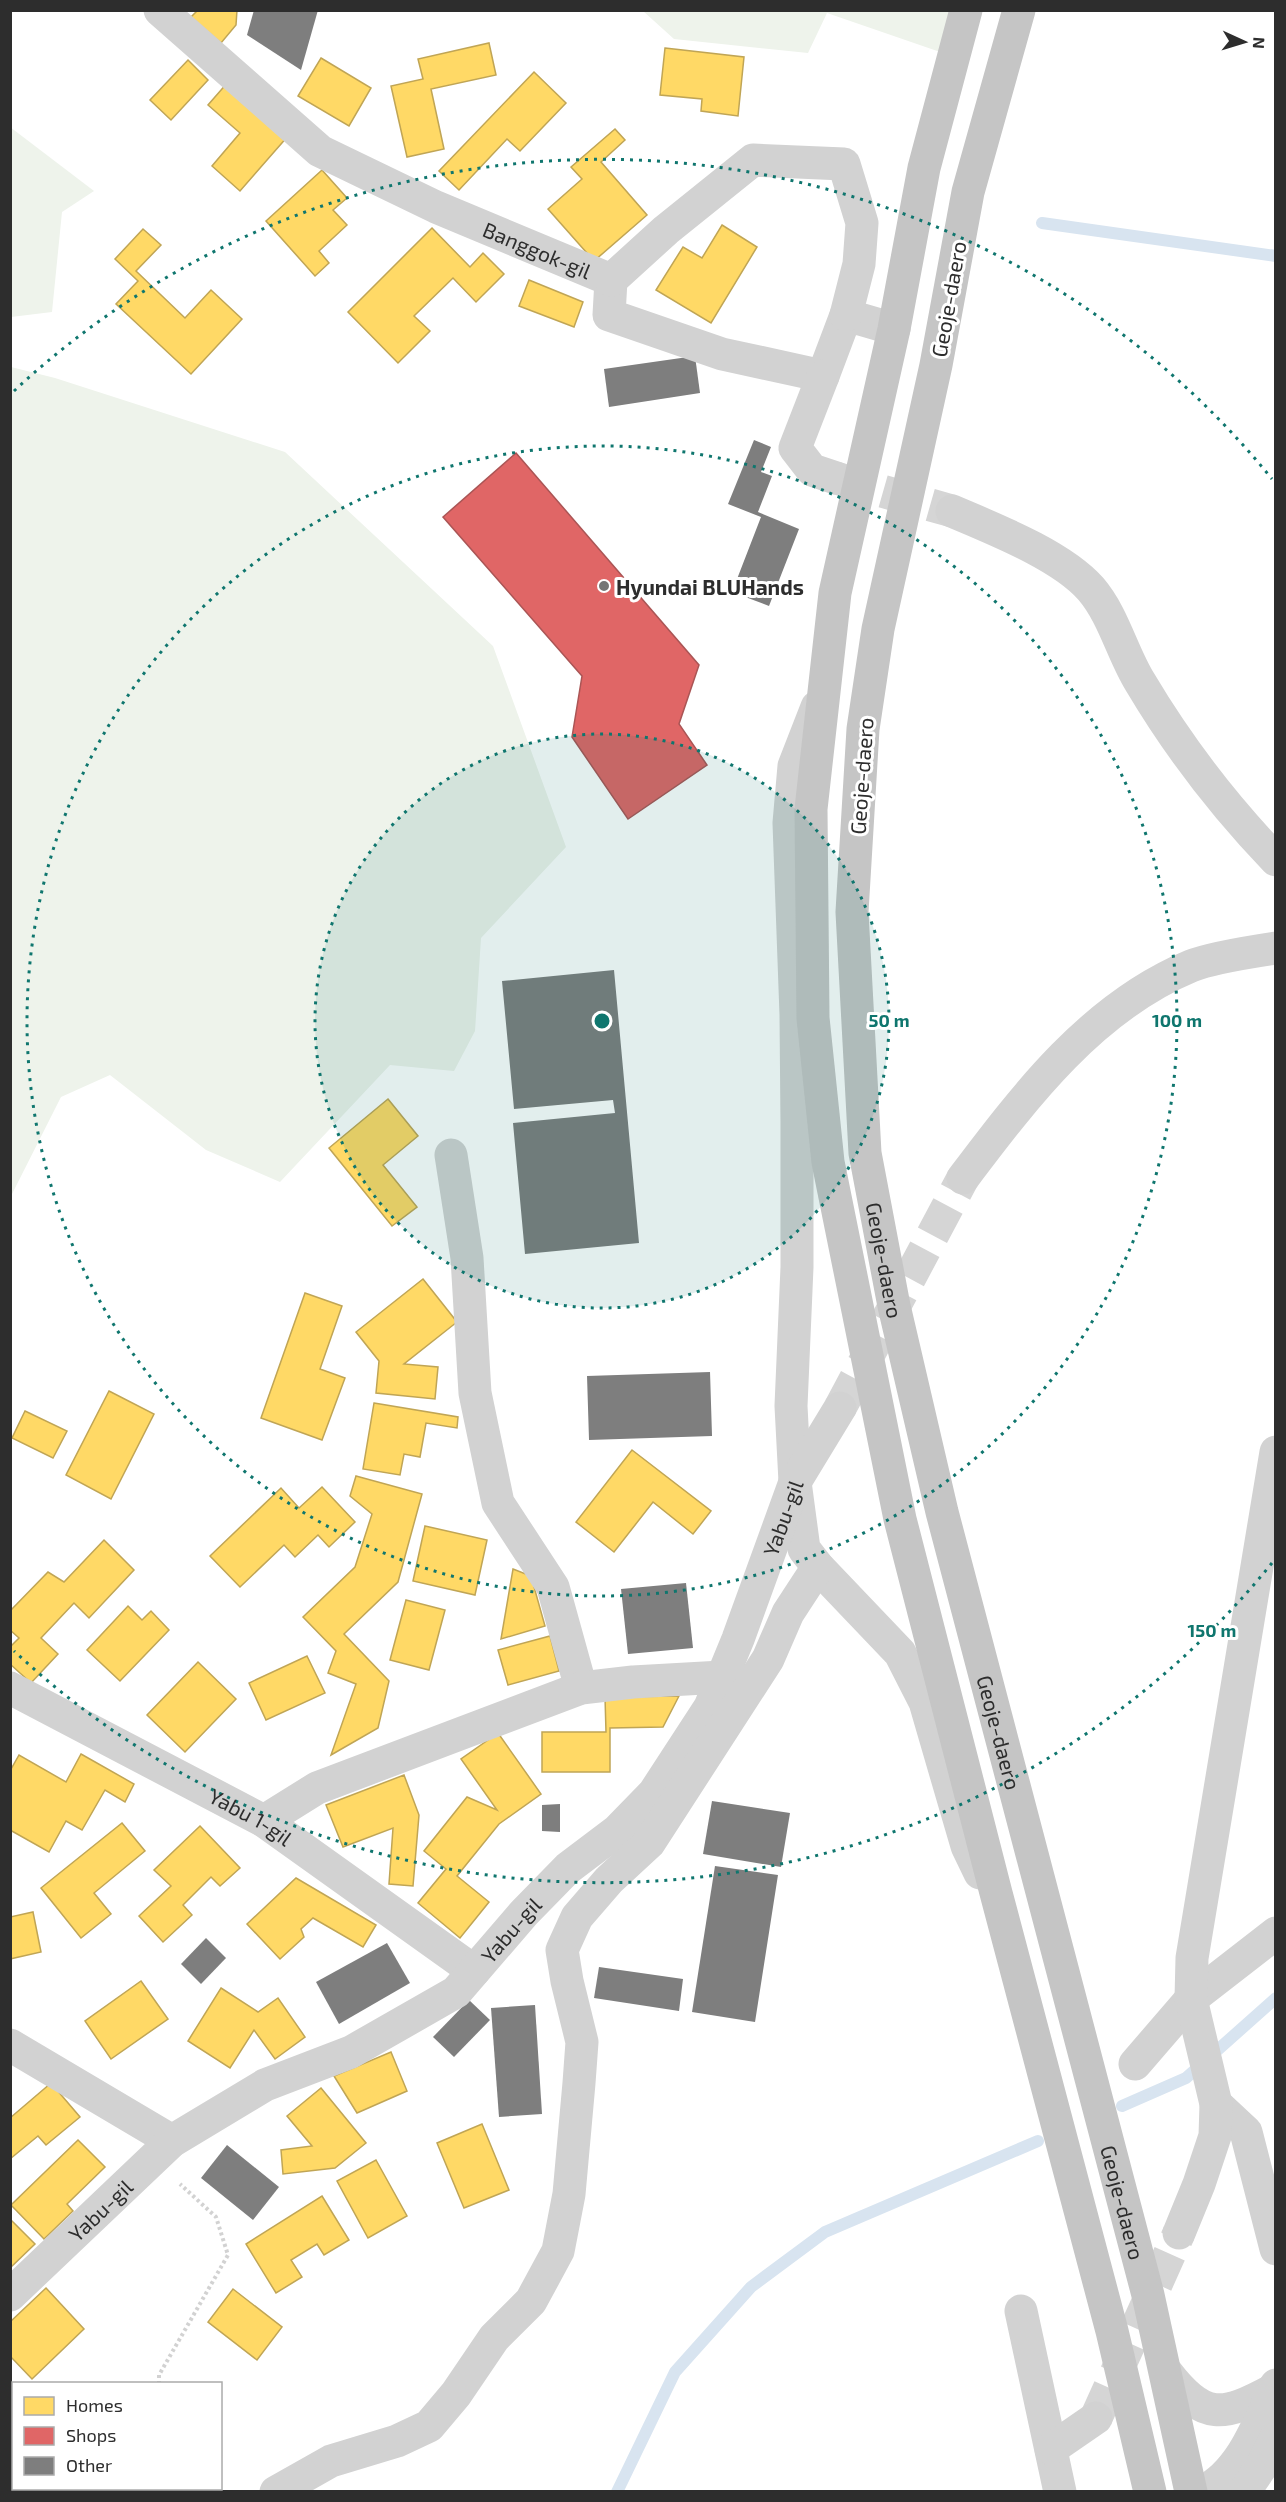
<svg xmlns="http://www.w3.org/2000/svg" width="1286" height="2502" viewBox="0 0 1286 2502" font-family="'Exo 2',sans-serif">
<style>
.green{fill:#eef3eb}
.homes{fill:#ffd966;stroke:#c0a555;stroke-width:1.5}
.shops{fill:#e06666;stroke:#a55;stroke-width:1.5}
.lines{fill:none;stroke-linecap:round;stroke-linejoin:round}
.stream{stroke:#d8e4f0;stroke-width:12}
.building{fill:#7e7e7e}
.minor-tunnel{stroke:#d5d5d5;stroke-width:33;stroke-dasharray:33 16;stroke-linecap:butt}
.path{stroke:#d2d2d2;stroke-width:4;stroke-dasharray:3 3;stroke-linecap:butt}
.minor{stroke:#d2d2d2;stroke-width:33}
.major{stroke:#c5c5c5;stroke-width:33}
.ring{fill:none;stroke:#0f766e;stroke-width:3;stroke-dasharray:3 6}
.poi-dot{fill:#767676;stroke:#fff;stroke-width:2}
.labels{text-anchor:middle;dominant-baseline:central;stroke-width:6;stroke-linejoin:round;paint-order:stroke}
.street-label{font-size:21px;fill:#2d2d2d;stroke:#fff}
.poi-label{font-size:21px;font-weight:bold;fill:#2d2d2d;stroke:#fff;text-anchor:start}
.centre{fill:#0f766e;stroke:#fff;stroke-width:3}
.ring-label{font-size:18px;text-anchor:middle;font-weight:bold;fill:#0f766e;stroke:#fff;stroke-width:6;stroke-linejoin:round;paint-order:stroke}
</style>
<rect width="100%" height="100%" fill="#fff"/>
<g class="green">
<polygon points="643,11 954,11 943,53 827,13 808,53 674,39"/>
<polygon points="10,127 94,191 62,212 52,312 11,317"/>
<polygon points="11,367 55,378 285,452 493,646 566,847 481,938 475,1031 454,1071 390,1065 280,1182 206,1150 110,1075 61,1097 11,1196"/>
</g>
<g class="homes">
<polygon points="198,10 237,10 236,25 221,43 191,17"/>
<polygon points="489,43 496,75 431,89 444,149 407,157 391,86 423,79 418,59"/>
<polygon points="665,48 744,57 738,116 701,111 702,99 660,95"/>
<polygon points="321,58 371,88 349,126 298,96"/>
<polygon points="188,60 208,80 171,120 150,100"/>
<polygon points="534,72 566,103 520,151 507,139 459,190 439,171"/>
<polygon points="228,82 288,136 240,191 212,166 240,133 208,105"/>
<polygon points="615,129 625,140 601,162 647,215 594,261 548,209 582,179 571,167"/>
<polygon points="322,170 347,198 333,210 347,225 319,251 329,263 315,276 266,221"/>
<polygon points="722,225 757,247 711,323 656,290 683,247 702,258"/>
<polygon points="432,228 470,267 483,253 504,274 476,302 453,278 414,316 430,331 398,363 348,312"/>
<polygon points="143,229 161,245 136,271 185,318 211,290 242,319 191,374 116,304 138,281 115,259"/>
<polygon points="529,280 583,302 574,327 519,306"/>
<polygon points="388,1099 418,1136 383,1165 417,1207 392,1226 329,1148"/>
<polygon points="423,1279 457,1322 404,1364 438,1367 435,1399 376,1393 379,1361 356,1332"/>
<polygon points="305,1293 342,1306 320,1369 345,1378 322,1440 261,1418"/>
<polygon points="109,1391 154,1414 111,1499 66,1475"/>
<polygon points="374,1403 458,1417 457,1428 426,1423 420,1457 404,1454 400,1475 363,1469"/>
<polygon points="25,1411 67,1431 53,1458 12,1438"/>
<polygon points="632,1450 711,1511 693,1534 653,1502 614,1552 576,1522"/>
<polygon points="356,1476 422,1494 398,1582 344,1634 389,1681 378,1728 331,1755 356,1684 328,1673 336,1651 303,1617 355,1567 372,1514 350,1496"/>
<polygon points="322,1487 355,1522 329,1547 318,1535 295,1557 284,1545 240,1587 210,1556 281,1488 299,1508"/>
<polygon points="425,1526 487,1540 475,1595 413,1581"/>
<polygon points="104,1540 134,1570 89,1618 74,1603 41,1638 58,1654 31,1683 10,1664 10,1647 19,1638 10,1630 10,1611 48,1572 64,1582"/>
<polygon points="513,1569 531,1576 545,1626 501,1639"/>
<polygon points="406,1600 445,1610 429,1670 390,1660"/>
<polygon points="128,1606 142,1620 151,1611 169,1630 120,1681 87,1650"/>
<polygon points="550,1636 559,1671 508,1685 498,1650"/>
<polygon points="307,1656 325,1693 266,1720 249,1683"/>
<polygon points="198,1662 236,1699 185,1752 147,1715"/>
<polygon points="679,1696 663,1727 610,1728 610,1772 542,1772 542,1732 606,1732 605,1697"/>
<polygon points="498,1733 541,1794 499,1824 457,1876 489,1902 460,1938 418,1903 446,1869 424,1851 467,1797 497,1810 461,1759"/>
<polygon points="81,1754 134,1784 125,1802 105,1790 82,1830 66,1821 49,1852 10,1830 10,1771 19,1755 66,1782"/>
<polygon points="404,1775 419,1815 413,1886 389,1884 393,1828 343,1847 326,1805"/>
<polygon points="122,1823 145,1851 94,1893 111,1914 81,1938 41,1888"/>
<polygon points="200,1826 240,1868 220,1886 211,1877 183,1905 192,1915 163,1942 139,1916 171,1886 154,1870"/>
<polygon points="296,1878 376,1925 363,1947 313,1918 301,1929 304,1937 280,1959 247,1924"/>
<polygon points="33,1912 41,1952 10,1959 10,1917"/>
<polygon points="141,1981 168,2019 111,2059 85,2021"/>
<polygon points="221,1988 258,2012 278,1998 305,2037 275,2059 254,2030 230,2068 188,2041"/>
<polygon points="391,2052 407,2091 357,2113 334,2076"/>
<polygon points="51,2083 80,2117 46,2145 38,2136 10,2159 10,2118"/>
<polygon points="321,2088 366,2143 335,2168 283,2174 281,2150 312,2146 287,2116"/>
<polygon points="482,2124 509,2190 464,2208 437,2143"/>
<polygon points="78,2140 105,2167 67,2204 73,2211 44,2239 11,2205"/>
<polygon points="376,2160 407,2216 368,2238 337,2181"/>
<polygon points="322,2196 349,2240 324,2255 317,2244 291,2260 302,2277 276,2293 246,2244"/>
<polygon points="10,2219 35,2244 10,2268"/>
<polygon points="46,2288 84,2329 32,2379 10,2356 10,2322"/>
<polygon points="233,2289 282,2327 257,2360 208,2322"/>
</g>
<polygon class="shops" points="516,453 699,665 679,724 707,765 628,819 572,737 582,676 443,517"/>
<g class="lines">
<g class="stream">
<polyline points="1042,223 1276,256"/>
<polyline points="1122,2106 1186,2078 1276,1998"/>
<polyline points="617,2492 675,2372 751,2287 825,2232 1038,2141"/>
</g>
</g>
<g class="building">
<polygon points="254,10 318,10 301,70 247,35"/>
<polygon points="695,356 700,393 609,407 604,369"/>
<polygon points="754,440 771,447 761,472 772,476 758,512 799,529 769,606 732,592 761,517 728,504"/>
<polygon points="614,970 639,1243 525,1254 513,1123 615,1113 613,1100 514,1109 502,981"/>
<polygon points="710,1372 712,1436 589,1440 587,1376"/>
<polygon points="686,1583 693,1648 628,1654 621,1589"/>
<polygon points="712,1801 790,1813 781,1867 703,1854"/>
<polygon points="560,1804 560,1832 542,1831 542,1805"/>
<polygon points="715,1866 778,1875 755,2022 692,2012"/>
<polygon points="206,1938 226,1958 201,1984 181,1964"/>
<polygon points="387,1943 410,1983 339,2024 316,1982"/>
<polygon points="599,1967 683,1979 679,2011 594,1998"/>
<polygon points="469,2000 490,2020 454,2057 433,2037"/>
<polygon points="535,2005 542,2114 499,2117 491,2008"/>
<polygon points="227,2145 279,2187 253,2220 201,2178"/>
</g>
<g class="lines">
<g class="minor-tunnel">
<polyline points="836,478 952,511"/>
<polyline points="840,1408 963,1178"/>
<polyline points="1096,2418 1179,2233"/>
</g>
<g class="path">
<polyline points="159,2384 159,2375 228,2255 216,2217 180,2184"/>
<polyline points="154,2492 154,2488"/>
</g>
<g class="minor">
<path id="s1" d="M 160,10 L 320,151 L 436,207 L 611,280 L 609,315 L 722,354 L 823,376 L 846,315 L 894,329"/>
<polyline points="611,280 666,230 753,160 844,164 862,223 859,264 846,315"/>
<polyline points="823,376 795,448 812,470 836,478"/>
<path d="M 952,511 C 994,529 1061,555 1091,589 C 1114,616 1122,653 1140,682 C 1178,746 1224,806 1276,860"/>
<polyline points="817,707 794,766 789,823 796,1015 797,1125 797,1267 791,1406 795,1482 804,1549 818,1567 900,1653 925,1702 967,1846 980,1873"/>
<polyline points="451,1155 467,1258 475,1393 498,1503 553,1587 581,1688"/>
<path d="M 963,1178 C 1025,1096 1092,1007 1191,966 C 1208,959 1256,951 1276,948"/>
<path id="s2" d="M 10,1688 L 264,1821 L 474,1971"/>
<polyline points="264,1821 317,1788 581,1688 633,1682 722,1677"/>
<polyline points="10,2045 172,2141"/>
<polyline points="1135,2064 1191,1999 1276,1933"/>
<polyline points="1216,2104 1246,2132 1276,2249"/>
<polyline points="1179,2233 1199,2184 1215,2136 1216,2104 1191,1999 1192,1958 1276,1452"/>
<path id="s3" d="M 10,2295 L 172,2141 L 265,2085 L 351,2052 L 456,1992 L 524,1913 L 568,1868 L 617,1831 L 654,1793 L 710,1707 L 738,1639 L 795,1482 L 840,1408"/>
<polyline points="1021,2311 1060,2492"/>
<path d="M 1167,2373 C 1204,2421 1223,2417 1273,2390"/>
<polyline points="1051,2449 1096,2418"/>
<polyline points="276,2492 331,2461 397,2441 429,2426 456,2394 494,2338 531,2301 558,2251 569,2194 579,2083 582,2042 567,1981 562,1950 577,1917 609,1880 649,1843 768,1659 788,1613 818,1567"/>
<path d="M 1202,2492 C 1242,2473 1259,2422 1276,2385"/>
<polyline points="1244,2492 1261,2467 1276,2437"/>
</g>
<g class="major">
<polyline points="966,10 924,168 894,329 835,593 811,809 813,1018 828,1162 900,1519 996,1893 1112,2331 1150,2492"/>
<path id="s4" d="M 1019,10 L 968,192 L 936,365 L 878,629 L 863,729 L 852,912 L 865,1153 L 894,1306 L 942,1512 L 1148,2295 L 1191,2492"/>
</g>
</g>
<circle cx="602" cy="1021" r="287" fill="#0f766e" fill-opacity=".12"/>
<g class="ring">
<circle cx="602" cy="1021" r="287"/>
<circle cx="602" cy="1021" r="575"/>
<path d="M1272 1563A862 862 0 0 1 14 1651M14 391A862 862 0 0 1 1272 479"/>
</g>
<circle class="poi-dot" cx="604" cy="586" r="6"/>
<g class="labels">
<g class="street-label">
<text stroke="none"><textPath href="#s1" startOffset="452">Banggok-gil</textPath></text>
<text transform="translate(948 299) rotate(-80)">Geoje-daero</text>
<text transform="translate(861 776) rotate(-86)">Geoje-daero</text>
<text stroke="none"><textPath href="#s4" startOffset="1270">Geoje-daero</textPath></text>
<text stroke="none"><textPath href="#s3" startOffset="1132">Yabu-gil</textPath></text>
<text stroke="none"><textPath href="#s4" startOffset="1756">Geoje-daero</textPath></text>
<text stroke="none"><textPath href="#s2" startOffset="273">Yabu 1-gil</textPath></text>
<text stroke="none"><textPath href="#s3" startOffset="628">Yabu-gil</textPath></text>
<text stroke="none"><textPath href="#s4" startOffset="2242">Geoje-daero</textPath></text>
<text stroke="none"><textPath href="#s3" startOffset="124">Yabu-gil</textPath></text>
</g>
<g class="poi-label">
<text x="616" y="586">Hyundai BLUHands</text>
</g>
</g>
<circle cx="602" cy="1021" r="9" class="centre"/>
<g class="ring-label">
<text x="889" y="1027">50 m</text>
<text x="1177" y="1027">100 m</text>
<text x="1212" y="1637">150 m</text>
</g>
<rect width="1286" height="2502" fill="none" stroke="#2d2d2d" stroke-width="24"/>
<rect x="12" y="2382" width="210" height="108" fill="#ffffff" stroke="#ababab" stroke-width="1.5"/>
<rect x="24" y="2397" width="30" height="18" fill="#ffd966" stroke="#ababab" stroke-width="1.5"/>
<text x="66" y="2412" font-size="18" fill="#2d2d2d">Homes</text>
<rect x="24" y="2427" width="30" height="18" fill="#e06666" stroke="#ababab" stroke-width="1.5"/>
<text x="66" y="2442" font-size="18" fill="#2d2d2d">Shops</text>
<rect x="24" y="2457" width="30" height="18" fill="#7e7e7e" stroke="#ababab" stroke-width="1.5"/>
<text x="66" y="2472" font-size="18" fill="#2d2d2d">Other</text>
<g transform="translate(1244 42) rotate(94)" stroke="#ffffff" stroke-width="4.5" paint-order="stroke">
<path d="M0-4.5L10 22L0 15L-10 22Z" fill="#2d2d2d"/>
<text y="-9" font-size="16" font-weight="bold" text-anchor="middle" fill="#2d2d2d">N</text>
</g>
</svg>
